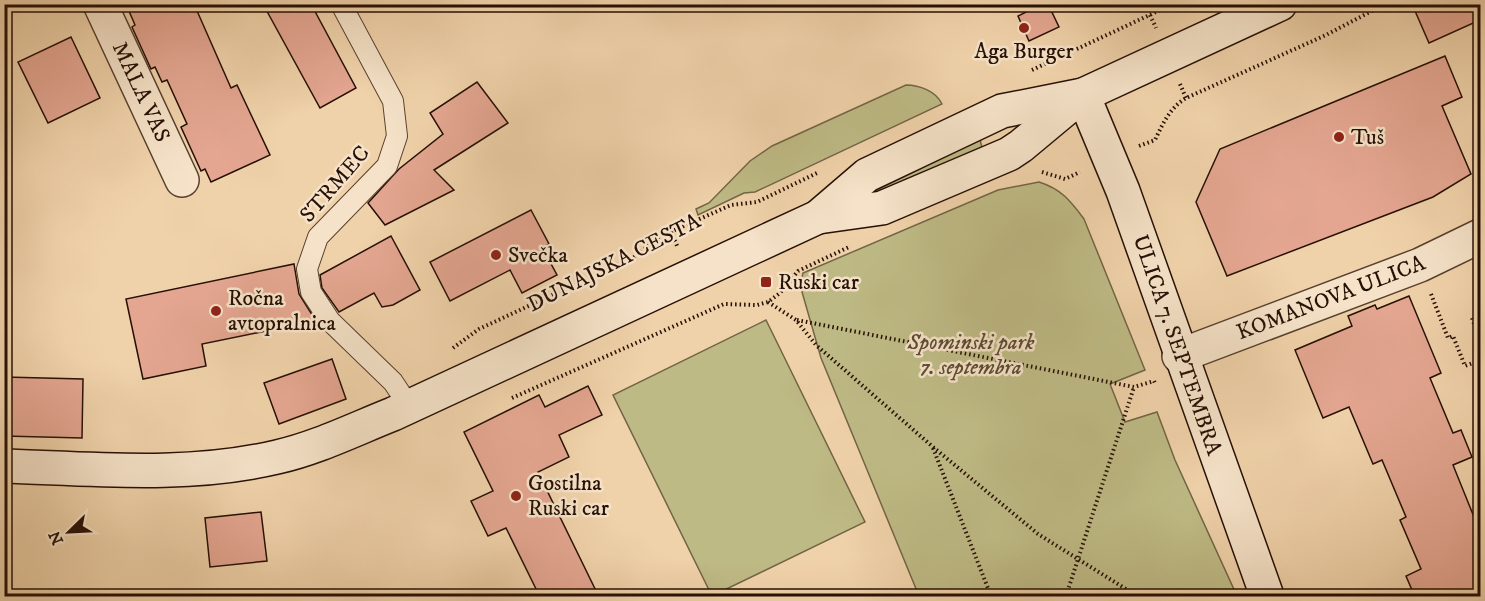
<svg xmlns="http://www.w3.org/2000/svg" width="1485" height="601" viewBox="0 0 1485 601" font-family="'IM FELL DW Pica',serif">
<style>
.green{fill:#beba85;stroke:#726545;stroke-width:1.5}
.building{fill:#e4a691;stroke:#261005;stroke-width:1.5}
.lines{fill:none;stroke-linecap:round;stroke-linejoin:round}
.lane-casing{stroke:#58402e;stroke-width:22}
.street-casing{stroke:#58402e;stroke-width:36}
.secondary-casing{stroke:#261005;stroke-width:36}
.path{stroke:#261005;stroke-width:4;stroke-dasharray:1.5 3;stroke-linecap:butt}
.lane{stroke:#f5e2c8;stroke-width:20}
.street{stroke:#f5e2c8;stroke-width:33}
.secondary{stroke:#f5e2c8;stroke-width:33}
.poi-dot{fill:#8f2418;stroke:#f5e2c8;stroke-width:2}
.labels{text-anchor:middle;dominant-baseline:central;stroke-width:5;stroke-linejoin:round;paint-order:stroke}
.poi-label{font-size:22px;fill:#261005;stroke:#f5e2c8;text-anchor:start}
.street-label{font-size:22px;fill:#261005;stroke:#f5e2c8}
.park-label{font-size:22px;font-style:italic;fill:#5b4c32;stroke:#f5e2c8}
</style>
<rect width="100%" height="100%" fill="#f0d2aa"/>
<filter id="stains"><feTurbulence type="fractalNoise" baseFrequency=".00333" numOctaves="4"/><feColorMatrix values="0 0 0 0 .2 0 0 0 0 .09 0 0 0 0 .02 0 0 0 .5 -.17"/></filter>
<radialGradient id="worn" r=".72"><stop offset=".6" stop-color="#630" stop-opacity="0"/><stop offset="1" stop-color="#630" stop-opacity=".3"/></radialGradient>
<g class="green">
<path d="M 906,85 C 919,85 936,91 942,104 L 755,192 L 744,193 L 698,215 L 696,209 L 709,203 L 750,161 L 772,146 Z"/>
<polygon points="980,139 982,148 876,193 875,191"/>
<path d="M 1039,182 C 1061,189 1070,200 1084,219 L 1145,370 L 1110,384 L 1125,422 L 1157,412 L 1175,460 L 1237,596 L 919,596 L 821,358 L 800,285 L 803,273 L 998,190 Z"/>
<polygon points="766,320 865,522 712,596 613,395"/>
</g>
<g class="building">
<polygon points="143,4 194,4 231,88 237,85 270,155 211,182 205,169 201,171 181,127 187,124 167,80 162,82 155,67 151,69 132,27 135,25 129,11"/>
<polygon points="263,4 311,4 356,88 320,108"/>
<polygon points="1042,4 1048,4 1059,27 1029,41 1018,16"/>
<polygon points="1412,4 1480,4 1480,20 1429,43"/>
<polygon points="71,37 100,98 48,123 18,62"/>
<polygon points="1445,56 1462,97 1442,106 1471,174 1433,197 1227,276 1196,202 1220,149"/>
<polygon points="477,82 508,123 434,170 454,190 385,225 368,203 399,169 443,134 430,113"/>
<polygon points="531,210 549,244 542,247 557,275 522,293 510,270 450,301 430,262"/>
<polygon points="391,236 420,290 393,305 382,307 374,293 339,312 322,288 320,275"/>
<polygon points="294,264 299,294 316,321 202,344 206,366 143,379 126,299"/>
<polygon points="1409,296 1441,373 1430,378 1453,433 1461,430 1472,457 1453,465 1474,517 1480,514 1480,597 1415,597 1406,576 1421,569 1400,520 1406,517 1382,460 1373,464 1349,407 1323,418 1295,350 1352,326 1348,316 1375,305 1377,309"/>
<polygon points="332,359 346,399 279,424 264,383"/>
<polygon points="4,377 83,379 82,438 4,436"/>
<polygon points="588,386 602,415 559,435 569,457 538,472 599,597 540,597 506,528 488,536 471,501 493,491 464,432 539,395 545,407"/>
<polygon points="261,512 267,561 210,567 205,518"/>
</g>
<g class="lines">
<g class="lane-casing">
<polyline id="lane" points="341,4 393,101 397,136 387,166 318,237 307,269 311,292 330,321 393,382 409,406"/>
</g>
<g class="street-casing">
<g id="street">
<polyline points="100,4 182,180"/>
<polyline points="1179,356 1420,265 1480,236"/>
</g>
</g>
<g class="secondary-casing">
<g id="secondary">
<polyline points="1083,95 1123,191 1267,596"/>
<polyline points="818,217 882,208 1009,154 1021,146 1081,96"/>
<path d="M 4,466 C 95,469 188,478 277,457 C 317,448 355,429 393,414 L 818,217 L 867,175 L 1002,111 L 1083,95 L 1280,4"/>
</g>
</g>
<g class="path">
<polyline points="1150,15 1156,28"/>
<polyline points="1032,70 1173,4"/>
<polyline points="1180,84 1186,98"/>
<path d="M 1139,146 L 1155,140 C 1163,123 1170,108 1186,98 L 1326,35 L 1385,4"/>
<polyline points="1042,172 1065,179 1080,172"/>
<polyline points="671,232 678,248"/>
<polyline points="1431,294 1448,338 1453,336 1465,366 1480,360"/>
<polyline points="1480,299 1480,302"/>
<polyline points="768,302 796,320 816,345 933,447 1038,534 1137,596"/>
<polyline points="1472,318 1480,341"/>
<polyline points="797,320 1134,387 1154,381 1155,383"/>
<polyline points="453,348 479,329 634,257 659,237 731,205 757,202 817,173"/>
<polyline points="512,398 724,304 757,305 768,302 780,293 798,271 849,247"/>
<polyline points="933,448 991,596"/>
<polyline points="1066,596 1134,387"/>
</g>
<use href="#lane" class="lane"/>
<use href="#street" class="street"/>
<use href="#secondary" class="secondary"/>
</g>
<g class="poi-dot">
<circle cx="1024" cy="28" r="6"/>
<circle cx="1339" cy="137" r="6"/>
<circle cx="496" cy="255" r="6"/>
<rect x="760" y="276" width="12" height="12" rx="3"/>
<circle cx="216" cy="311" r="6"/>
<circle cx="516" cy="496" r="6"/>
</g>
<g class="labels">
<g class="poi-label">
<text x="1024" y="51" text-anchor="middle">Aga Burger</text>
<text x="1351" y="137">Tuš</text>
<text x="508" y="255">Svečka</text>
<text x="778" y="282">Ruski car</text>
<text x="228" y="298">Ročna<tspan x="228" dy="25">avtopralnica</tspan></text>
<text x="528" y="483">Gostilna<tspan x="528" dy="25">Ruski car</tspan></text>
</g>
<g class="street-label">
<text transform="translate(141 92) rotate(65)">MALA VAS</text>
<text transform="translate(335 184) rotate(-49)">STRMEC</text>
<text transform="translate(614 263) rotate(-27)">DUNAJSKA CESTA</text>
<text transform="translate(1331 298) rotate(-21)">KOMANOVA ULICA</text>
<text transform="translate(1177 345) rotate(71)">ULICA 7. SEPTEMBRA</text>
</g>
<g class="park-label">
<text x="971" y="342">Spominski park<tspan x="971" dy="25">7. septembra</tspan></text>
</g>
</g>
<rect width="1485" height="601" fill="none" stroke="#f0d2aa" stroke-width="24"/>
<rect x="6" y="6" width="1473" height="589" fill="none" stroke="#261005" stroke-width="3"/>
<rect x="12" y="12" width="1461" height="577" fill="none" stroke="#261005" stroke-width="1.5"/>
<g transform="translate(69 532) rotate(246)" stroke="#f5e2c8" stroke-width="4.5" paint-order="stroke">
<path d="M0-4.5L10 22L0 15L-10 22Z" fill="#261005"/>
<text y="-9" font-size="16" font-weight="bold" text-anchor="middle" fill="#261005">N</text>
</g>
<rect width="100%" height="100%" filter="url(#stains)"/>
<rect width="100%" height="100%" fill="url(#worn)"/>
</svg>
